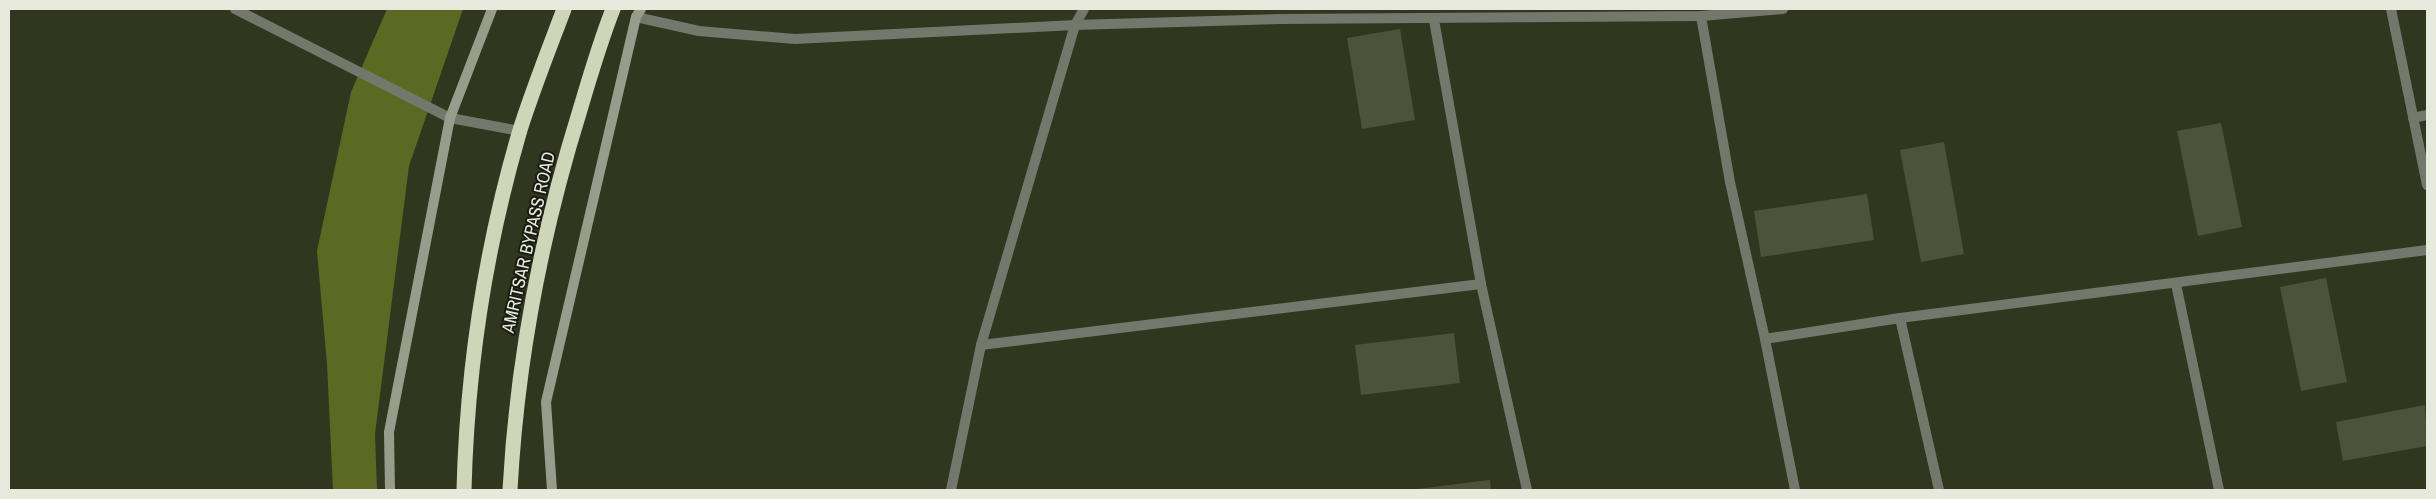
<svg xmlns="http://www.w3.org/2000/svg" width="2436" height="499" viewBox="0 0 2436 499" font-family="'Archivo Narrow',sans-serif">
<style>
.forest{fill:#5c6922}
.building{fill:#4d533b}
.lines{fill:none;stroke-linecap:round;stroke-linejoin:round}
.lane{stroke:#74776c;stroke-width:10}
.street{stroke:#74776c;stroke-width:10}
.secondary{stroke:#989d8b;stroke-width:10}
.highway{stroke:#ced5b9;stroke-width:15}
.labels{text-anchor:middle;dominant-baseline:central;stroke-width:4;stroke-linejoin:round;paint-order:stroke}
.street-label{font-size:18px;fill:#e6e9db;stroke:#1a1c12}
</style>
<rect width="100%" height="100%" fill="#31361f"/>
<polygon class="forest" points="387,9 463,9 409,166 375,434 377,490 333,490 327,364 317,251 351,92"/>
<g class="building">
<polygon points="1400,29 1415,120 1362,129 1347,38"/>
<polygon points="2221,123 2242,227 2198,236 2177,131"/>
<polygon points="1944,142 1964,254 1921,262 1900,150"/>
<polygon points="1867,194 1874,240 1761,257 1754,211"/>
<polygon points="2326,278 2347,382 2301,391 2280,287"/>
<polygon points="1454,333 1460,383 1361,395 1355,345"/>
<polygon points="2425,405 2427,446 2343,461 2336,422"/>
<polygon points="1490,480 1491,490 1417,490 1417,489"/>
</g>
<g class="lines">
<polyline class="lane" points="235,9 450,118"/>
<g class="street">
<polyline points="2391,9 2427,185"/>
<polyline points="1701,16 1730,182 1765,339 1795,490"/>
<polyline points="636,17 699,31 795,39 1075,25 1279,19 1701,16 1783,9"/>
<polyline points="1434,20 1481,284 1527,490"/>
<polyline points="450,118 520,131"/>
<polyline points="2413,118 2427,115"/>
<polyline points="2176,284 2219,490"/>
<polyline points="1900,318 1939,490"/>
<polyline points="1765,339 1900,318 2427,250"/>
<polyline points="981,345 1481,284"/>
<polyline points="951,490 981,345 1075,25 1084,9"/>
</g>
<g class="secondary">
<polyline points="390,490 389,432 450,118 492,9"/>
<polyline points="552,490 546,402 636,17 641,9"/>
</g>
<g class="highway">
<path d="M 464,490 C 467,370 486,246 520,130 C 533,89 549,49 564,9"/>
<path d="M 510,490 C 517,360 541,235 580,110 C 590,76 600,42 613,9"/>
</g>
</g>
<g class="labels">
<g class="street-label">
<text transform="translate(528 242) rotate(-77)">AMRITSAR BYPASS ROAD</text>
</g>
</g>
<rect width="2436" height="499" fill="none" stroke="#e6e9db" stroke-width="20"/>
</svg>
